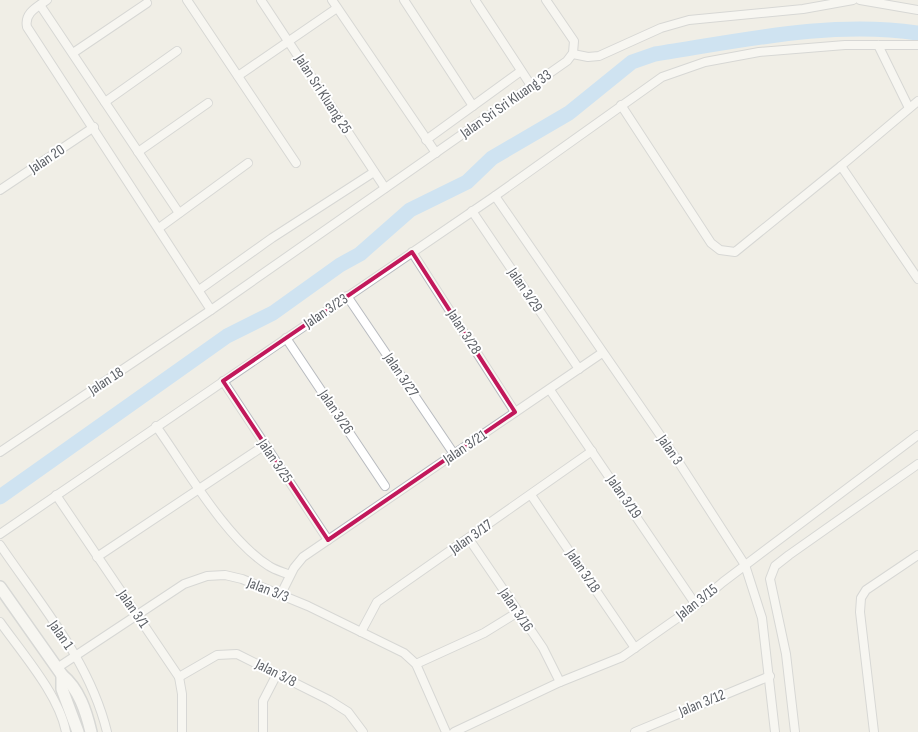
<svg xmlns="http://www.w3.org/2000/svg" width="918" height="732" viewBox="0 0 918 732" font-family="'Sofia Sans Condensed',sans-serif">
<style>
.lines{fill:none;stroke-linecap:round;stroke-linejoin:round}
.river{stroke:#a7d5ff;stroke-width:15}
.street-casing{stroke:#b8bbc0;stroke-width:10}
.secondary-casing{stroke:#b9bcc2;stroke-width:14}
.street{stroke:#fff;stroke-width:8}
.secondary{stroke:#fff;stroke-width:11}
.marked{fill:none;stroke:#c2185b;stroke-width:4;stroke-linejoin:round}
.labels{text-anchor:middle;dominant-baseline:central;stroke-width:4;stroke-linejoin:round;paint-order:stroke}
.street-label{font-size:15px;fill:#5d6167;stroke:#fff}
</style>
<rect width="100%" height="100%" fill="#f0eee6"/>
<g class="lines">
<path class="river" d="M 0,497 L 227,336 L 273,313 L 340,265 L 360,254 L 410,210 L 467,182 L 492,158 L 569,113 L 632,62 L 655,54 C 741,41 831,20 918,33"/>
<g class="street-casing">
<g id="street">
<path d="M 47,0 C 37,7 24,13 27,27 L 211,310"/>
<polyline points="187,0 296,163"/>
<polyline points="261,0 385,188"/>
<polyline points="332,0 436,153"/>
<polyline points="404,0 473,106"/>
<polyline points="475,0 532,87"/>
<polyline points="860,0 918,10"/>
<polyline points="40,5 179,213"/>
<polyline points="878,45 909,108"/>
<polyline points="73,53 147,3"/>
<polyline points="573,54 588,57 599,56 661,28 689,20 803,9 853,0"/>
<polyline points="238,76 337,8"/>
<polyline points="918,101 841,166 918,279"/>
<polyline points="105,102 177,51"/>
<polyline points="621,105 711,243 720,250 735,252 841,166"/>
<polyline points="426,140 521,71"/>
<polyline points="138,152 208,103"/>
<polyline points="0,190 94,127"/>
<polyline points="495,196 676,458 745,565 762,618 775,732"/>
<polyline points="472,211 579,369"/>
<polyline points="159,228 248,163"/>
<polyline points="412,252 515,412"/>
<polyline points="199,290 272,238 374,172"/>
<polyline points="347,296 454,454"/>
<polyline points="286,338 385,486"/>
<polyline points="223,381 328,540"/>
<polyline points="550,390 696,605"/>
<path d="M 156,426 C 186,468 226,539 269,566 C 275,570 283,572 290,575"/>
<polyline points="0,452 211,310 567,61 573,53 574,41 546,0"/>
<polyline points="56,495 179,677 182,694 182,732"/>
<polyline points="531,495 635,648"/>
<polyline points="0,534 495,196 662,77 705,62 759,52 845,45 918,45"/>
<polyline points="469,539 543,648 560,682"/>
<path d="M 0,545 C 40,604 90,661 107,732"/>
<polyline points="97,557 265,445"/>
<polyline points="281,594 294,568 303,557 602,353"/>
<path d="M 0,622 C 22,653 59,695 66,732"/>
<polyline points="361,632 377,602 592,451"/>
<polyline points="416,664 484,633 518,612"/>
<polyline points="57,668 184,584 207,576 225,575 242,579 308,606 404,653 416,664 446,732"/>
<polyline points="179,677 217,655 237,654 329,700 348,712 363,732"/>
<polyline points="263,732 263,701 277,674"/>
<polyline points="454,732 560,682 622,657 696,605 723,582 918,435"/>
<polyline points="635,732 770,676"/>
<polyline points="795,732 786,654 770,579 775,566 789,555 918,464"/>
<polyline points="874,732 860,612 861,598 866,590 918,555"/>
</g>
</g>
<g class="secondary-casing">
<g id="secondary">
<path d="M 0,587 L 62,675 C 79,689 86,711 91,732"/>
<polyline points="62,675 62,689 78,732"/>
</g>
</g>
<use href="#street" class="street"/>
<use href="#secondary" class="secondary"/>
</g>
<path d="M0 0H918V732H0ZM 412,252 L 515,412 L 328,540 L 223,381 Z" fill="#f0eee6" fill-opacity=".55" fill-rule="evenodd"/>
<path class="marked" d="M 412,252 L 515,412 L 328,540 L 223,381 Z"/>
<g class="labels">
<g class="street-label">
<text transform="translate(323 94) rotate(57)">Jalan Sri Kluang 25</text>
<text transform="translate(506 104) rotate(-35)">Jalan Sri Sri Kluang 33</text>
<text transform="translate(47 159) rotate(-34)">Jalan 20</text>
<text transform="translate(525 290) rotate(56)">Jalan 3/29</text>
<text transform="translate(326 311) rotate(-34)">Jalan 3/23</text>
<text transform="translate(464 332) rotate(57)">Jalan 3/28</text>
<text transform="translate(401 375) rotate(56)">Jalan 3/27</text>
<text transform="translate(106 381) rotate(-33)">Jalan 18</text>
<text transform="translate(336 412) rotate(56)">Jalan 3/26</text>
<text transform="translate(465 447) rotate(-34)">Jalan 3/21</text>
<text transform="translate(670 450) rotate(55)">Jalan 3</text>
<text transform="translate(275 461) rotate(56)">Jalan 3/25</text>
<text transform="translate(624 497) rotate(55)">Jalan 3/19</text>
<text transform="translate(471 537) rotate(-35)">Jalan 3/17</text>
<text transform="translate(583 571) rotate(56)">Jalan 3/18</text>
<text transform="translate(268 590) rotate(21)">Jalan 3/3</text>
<text transform="translate(697 602) rotate(-38)">Jalan 3/15</text>
<text transform="translate(133 609) rotate(55)">Jalan 3/1</text>
<text transform="translate(516 610) rotate(56)">Jalan 3/16</text>
<text transform="translate(61 635) rotate(55)">Jalan 1</text>
<text transform="translate(276 673) rotate(27)">Jalan 3/8</text>
<text transform="translate(702 703) rotate(-22)">Jalan 3/12</text>
</g>
</g>
</svg>
